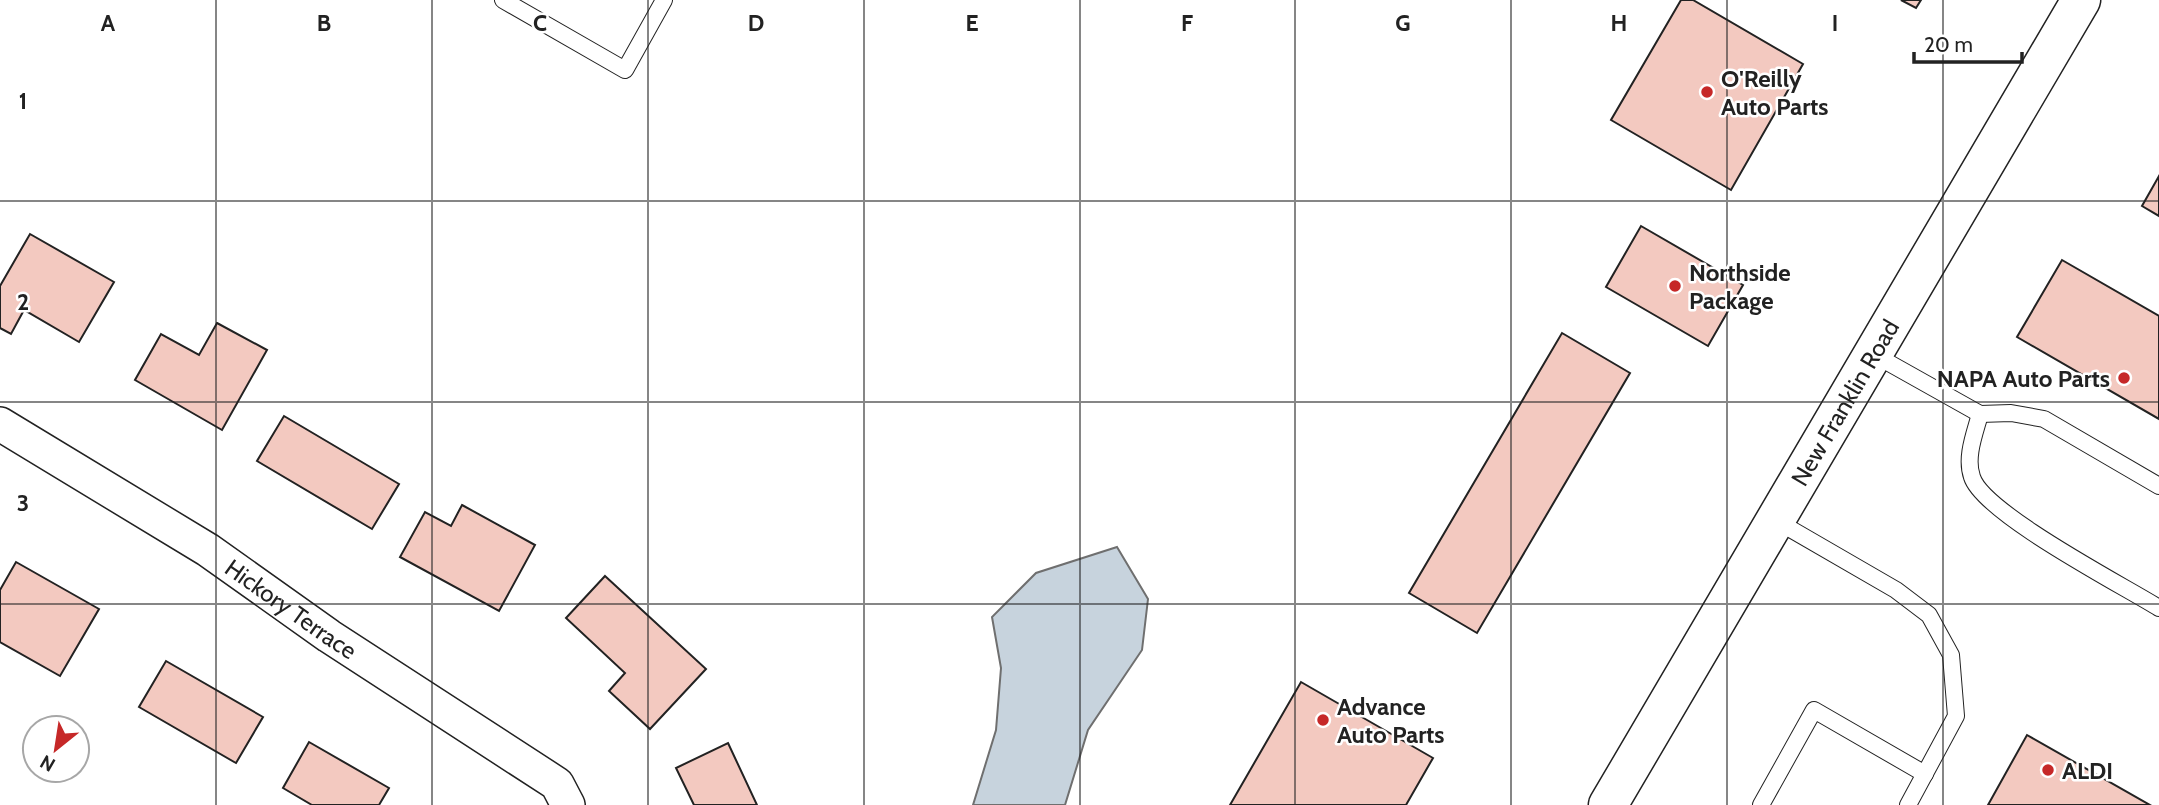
<svg xmlns="http://www.w3.org/2000/svg" width="2159" height="805" viewBox="0 0 2159 805" font-family="Cabin,sans-serif">
<style>
.water{fill:#c7d3dd;stroke:#6f6f6f;stroke-width:2}
.building{fill:#f3c9c0;stroke:#222;stroke-width:2}
.lines{fill:none;stroke-linecap:round;stroke-linejoin:round}
.lane-casing{stroke:#222;stroke-width:18}
.street-casing{stroke:#222;stroke-width:36}
.highway-casing{stroke:#222;stroke-width:41}
.lane{stroke:#fff;stroke-width:16}
.street{stroke:#fff;stroke-width:33}
.highway{stroke:#fff;stroke-width:38}
.grid{fill:none;stroke:#222;stroke-width:2;stroke-opacity:0.55}
.poi-dot{fill:#c62828;stroke:#fff;stroke-width:2.5}
.labels{text-anchor:middle;dominant-baseline:central;stroke-width:5;stroke-linejoin:round;paint-order:stroke}
.poi-label{font-size:24px;font-weight:bold;fill:#222;stroke:#fff;text-anchor:start}
.street-label{font-size:24px;fill:#222;stroke:#fff}
.grid-label{font-size:23px;text-anchor:middle;font-weight:bold;fill:#222;stroke:#fff;stroke-width:5;stroke-linejoin:round;paint-order:stroke}
</style>
<rect width="100%" height="100%" fill="#fff"/>
<polygon class="water" points="1117,547 1148,599 1142,650 1088,730 1065,805 973,805 996,730 1001,668 992,617 1036,573"/>
<g class="building">
<polygon points="1681,0 1693,0 1803,64 1731,190 1611,120"/>
<polygon points="1901,0 1921,0 1916,8"/>
<polygon points="2159,176 2159,216 2142,206"/>
<polygon points="1641,226 1743,285 1708,346 1606,287"/>
<polygon points="30,234 114,282 79,342 24,310 11,334 0,328 0,286"/>
<polygon points="2062,260 2159,316 2159,419 2017,337"/>
<polygon points="217,323 267,350 222,430 135,380 161,334 199,355"/>
<polygon points="1562,333 1630,373 1477,633 1409,593"/>
<polygon points="284,416 399,484 372,529 257,461"/>
<polygon points="462,505 535,545 499,611 400,557 425,512 451,526"/>
<polygon points="16,562 99,609 60,676 0,642 0,590"/>
<polygon points="605,576 706,669 650,729 609,691 625,673 566,618"/>
<polygon points="166,661 263,717 236,763 139,707"/>
<polygon points="1301,682 1433,758 1406,805 1230,805"/>
<polygon points="2027,735 2150,805 1988,805"/>
<polygon points="309,742 389,788 379,805 312,805 283,788"/>
<polygon points="728,743 757,805 694,805 676,768"/>
</g>
<g class="lines">
<g class="lane-casing">
<g id="lane">
<polyline points="503,0 625,70 664,0"/>
<polyline points="1873,354 1980,414 2011,413 2044,419 2159,486"/>
<path d="M 1980,414 C 1975,433 1965,457 1972,477 C 1983,513 2122,585 2159,608"/>
<polyline points="1775,520 1896,590 1929,615 1951,655 1956,716 1908,805"/>
<polyline points="1761,805 1814,710 1925,774"/>
</g>
</g>
<g class="street-casing">
<g id="street">
<path id="s1" d="M 0,424 L 208,550 L 329,636 L 557,784 L 568,805"/>
</g>
</g>
<g class="highway-casing">
<g id="highway">
<path id="s2" d="M 1608,805 L 2081,0"/>
</g>
</g>
<use href="#lane" class="lane"/>
<use href="#street" class="street"/>
<use href="#highway" class="highway"/>
</g>
<path class="grid" d="M 216,0 L 216,805M 432,0 L 432,805M 648,0 L 648,805M 864,0 L 864,805M 1080,0 L 1080,805M 1295,0 L 1295,805M 1511,0 L 1511,805M 1727,0 L 1727,805M 1943,0 L 1943,805M 0,201 L 2159,201M 0,402 L 2159,402M 0,604 L 2159,604"/>
<g class="poi-dot">
<circle cx="1707" cy="92" r="7"/>
<circle cx="1675" cy="286" r="7"/>
<circle cx="2124" cy="378" r="7"/>
<circle cx="1323" cy="720" r="7"/>
<circle cx="2048" cy="770" r="7"/>
</g>
<g class="labels">
<g class="poi-label">
<text x="1721" y="78">O'Reilly<tspan x="1721" dy="28">Auto Parts</tspan></text>
<text x="1689" y="272">Northside<tspan x="1689" dy="28">Package</tspan></text>
<text x="2110" y="378" text-anchor="end">NAPA Auto Parts</text>
<text x="1337" y="706">Advance<tspan x="1337" dy="28">Auto Parts</tspan></text>
<text x="2062" y="770">ALDI</text>
</g>
<g class="street-label">
<text stroke="none"><textPath href="#s2" startOffset="467">New Franklin Road</textPath></text>
<text stroke="none"><textPath href="#s1" startOffset="345">Hickory Terrace</textPath></text>
</g>
</g>
<g class="grid-label">
<text x="108" y="31">A</text>
<text x="324" y="31">B</text>
<text x="540" y="31">C</text>
<text x="756" y="31">D</text>
<text x="972" y="31">E</text>
<text x="1187" y="31">F</text>
<text x="1403" y="31">G</text>
<text x="1619" y="31">H</text>
<text x="1835" y="31">I</text>
<text x="23" y="109">1</text>
<text x="23" y="310">2</text>
<text x="23" y="511">3</text>
</g>
<g transform="translate(56 749) rotate(210)"><circle r="33" fill="#ffffff" stroke="#a7a7a7" stroke-width="2"/>
<path d="M0-5L12 26L0 18L-12 26Z" fill="#c62828"/>
<text y="-10" font-size="19" font-weight="bold" text-anchor="middle" fill="#222222">N</text>
</g>
<path d="M1914 52v10h108v-10" fill="none" stroke="#222222" stroke-width="3.5"/>
<text x="1924" y="52" font-size="21" fill="#222222" stroke="#ffffff" stroke-width="5" paint-order="stroke">20 m</text>
</svg>
